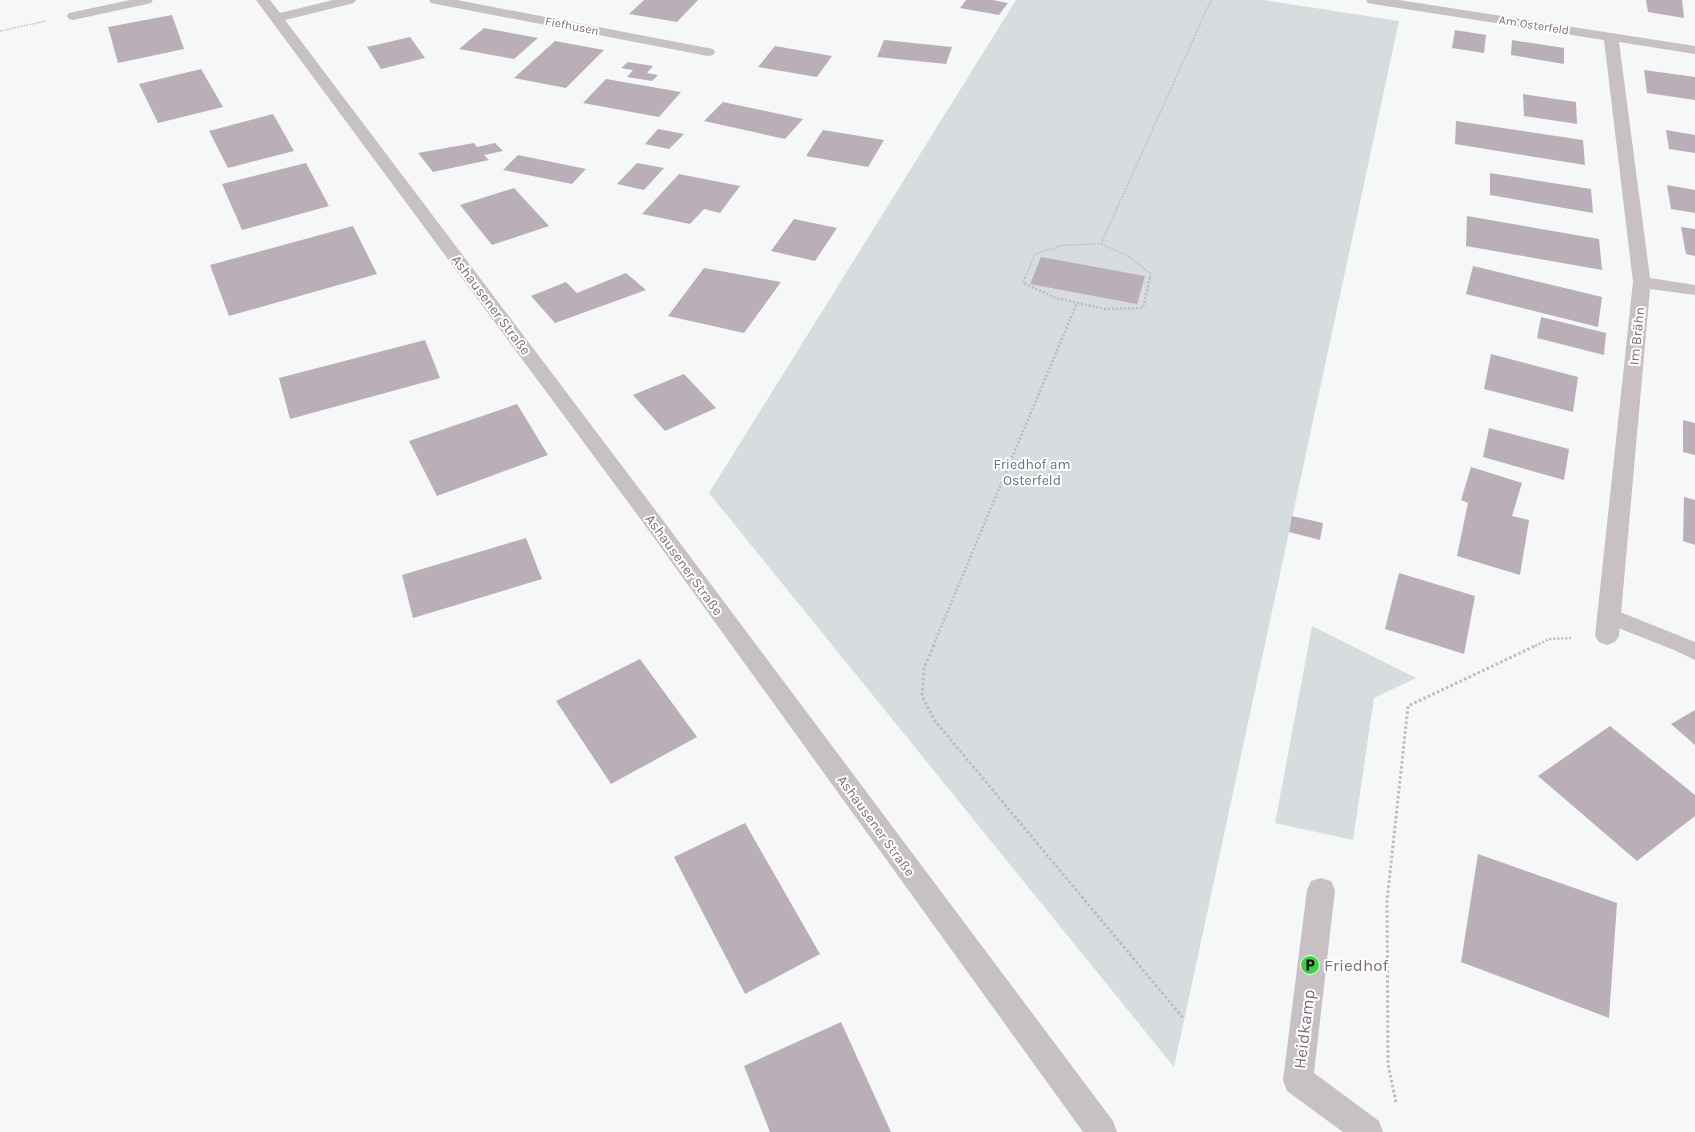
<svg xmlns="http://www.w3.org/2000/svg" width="1695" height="1132" viewBox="0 0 1695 1132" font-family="Karla,sans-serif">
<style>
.green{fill:#d7dcde}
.building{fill:#baafb8}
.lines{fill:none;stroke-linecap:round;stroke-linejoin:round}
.path-far2{stroke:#bfbabe;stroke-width:1.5;stroke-dasharray:1.5 1.5;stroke-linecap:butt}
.path-far1{stroke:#bfbabe;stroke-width:2.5;stroke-dasharray:2 2;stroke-linecap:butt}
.path{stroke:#bfbabe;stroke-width:3;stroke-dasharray:2.5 2.5;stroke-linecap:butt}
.service{fill:#c7c0c5;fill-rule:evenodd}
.minor{fill:#c7c0c5;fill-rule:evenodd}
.labels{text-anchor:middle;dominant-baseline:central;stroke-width:4;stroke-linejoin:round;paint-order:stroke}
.far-street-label{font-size:12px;fill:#836a7d;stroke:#fff}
.street-label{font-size:14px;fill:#836a7d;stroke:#fff}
.park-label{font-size:14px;fill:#686f7b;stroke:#fff}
.near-poi-label{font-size:17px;fill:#836a7d;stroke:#fff;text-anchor:start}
.near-street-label{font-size:17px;fill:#836a7d;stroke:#fff}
</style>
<rect width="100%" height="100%" fill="#f5f8f7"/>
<g class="green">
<polygon points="1016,0 1264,0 1399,21 1174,1067 709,493"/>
<polygon points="1312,626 1416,678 1374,698 1353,840 1275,823"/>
</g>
<g class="building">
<polygon points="644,0 698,0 677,22 629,14"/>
<polygon points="966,0 993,0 1008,3 999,15 960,8"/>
<polygon points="1646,0 1682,0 1684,18 1648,12"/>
<polygon points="172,15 184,49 118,63 108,27"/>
<polygon points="484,28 538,38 514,59 459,49"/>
<polygon points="1455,30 1486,35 1484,53 1452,48"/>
<polygon points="410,37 425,58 381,69 367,47"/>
<polygon points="884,40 952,47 946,64 877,57"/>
<polygon points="1512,40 1564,48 1564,64 1511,55"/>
<polygon points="555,41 604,50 566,88 514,78"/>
<polygon points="775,46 832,56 817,77 758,67"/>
<polygon points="628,62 653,66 647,73 658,75 652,81 627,77 633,70 621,68"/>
<polygon points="201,69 223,107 158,123 139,84"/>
<polygon points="1644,70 1695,77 1695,100 1647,93"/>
<polygon points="606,79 681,92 659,117 583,103"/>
<polygon points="1523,94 1576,102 1577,124 1524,116"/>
<polygon points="723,102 803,119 785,139 704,121"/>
<polygon points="273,114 294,151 228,168 209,131"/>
<polygon points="1456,121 1583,140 1585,165 1455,144"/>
<polygon points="658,129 684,134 669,149 645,144"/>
<polygon points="823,130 884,140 868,167 806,156"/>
<polygon points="1666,130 1695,135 1695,153 1669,149"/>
<polygon points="474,143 477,147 495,143 503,151 484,155 489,160 433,172 418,153"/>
<polygon points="518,155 586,169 572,184 503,170"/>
<polygon points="306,163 329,206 242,230 222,184"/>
<polygon points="637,163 664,168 644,190 617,184"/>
<polygon points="1490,173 1591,189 1593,213 1490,195"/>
<polygon points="679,174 740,186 720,213 704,209 690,224 642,214"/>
<polygon points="1667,185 1695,190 1695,213 1671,209"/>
<polygon points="514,188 549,226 492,245 460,205"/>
<polygon points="1467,216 1599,239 1602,270 1466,246"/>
<polygon points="794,219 837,228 815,261 771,251"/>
<polygon points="353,226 377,274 229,316 210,265"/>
<polygon points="1681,227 1695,229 1695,256 1686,254"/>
<polygon points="1041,257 1145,276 1137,304 1030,284"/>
<polygon points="1473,266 1602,297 1598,327 1466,294"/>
<polygon points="704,268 781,282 744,333 668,316"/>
<polygon points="626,273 646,290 555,323 531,296 566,282 577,293"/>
<polygon points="1541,317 1606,333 1604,355 1537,338"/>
<polygon points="425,340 440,378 290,419 279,378"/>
<polygon points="1491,354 1578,377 1573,412 1484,389"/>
<polygon points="684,374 716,408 665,431 633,395"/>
<polygon points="517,404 548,455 437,496 409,441"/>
<polygon points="1683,420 1695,423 1695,455 1683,452"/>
<polygon points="1489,428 1569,449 1564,480 1483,457"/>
<polygon points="1471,467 1522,483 1512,516 1529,520 1520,575 1457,556 1468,503 1461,500"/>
<polygon points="1684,497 1695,500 1695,545 1683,541"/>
<polygon points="1292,516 1323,523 1320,540 1289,532"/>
<polygon points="526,538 542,579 413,618 402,575"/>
<polygon points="1399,573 1475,596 1464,654 1385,629"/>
<polygon points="640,659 697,737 611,784 556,701"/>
<polygon points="1695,710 1695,745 1671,724"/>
<polygon points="1610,726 1695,795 1695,816 1637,861 1538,776"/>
<polygon points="745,823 820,954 745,994 674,857"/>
<polygon points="1478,854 1617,903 1609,1018 1461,962"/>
<polygon points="841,1022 891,1132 770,1132 744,1066"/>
</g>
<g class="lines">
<g class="path-far2">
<polyline points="0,31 46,21"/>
<polyline points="1101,244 1211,0"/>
<polyline points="1025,278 1035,254 1064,245 1101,244 1128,256 1151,274 1150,278"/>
</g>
<g class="path-far1">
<polyline points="1025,277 1023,283 1056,298 1105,309 1143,308 1150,277"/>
<polyline points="933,646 1077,303"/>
<polyline points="1535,646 1549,639 1571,638"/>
</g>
<g class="path">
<polyline points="934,645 924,668 922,696 935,721 1184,1019"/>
<polyline points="1396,1102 1388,1064 1387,901 1408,706 1537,645"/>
</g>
<g class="service">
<polygon points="130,0 153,0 151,3 147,4 73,20 69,19 67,16 69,13"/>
<polygon points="1610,608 1695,642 1695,660 1674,650 1603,622 1600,616 1603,610"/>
</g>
<g class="minor">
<polygon points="256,0 270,0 280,13 333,0 356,0 354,3 285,20 653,507 1113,1121 1117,1132 1083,1132 639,517"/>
<polygon points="429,0 457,0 708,48 713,49 715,52 713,55 708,56 436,4 431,3"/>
<polygon points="1366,0 1399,0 1695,46 1695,54 1619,42 1650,278 1695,285 1695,295 1650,289 1619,636 1615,642 1607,645 1599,642 1595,636 1633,282 1604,40 1373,4 1368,3"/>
<polygon points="1321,878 1331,881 1335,890 1314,1073 1379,1121 1383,1132 1343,1132 1287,1091 1283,1080 1307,890 1311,881"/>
</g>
</g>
<defs>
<g id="parking-disc" transform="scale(1)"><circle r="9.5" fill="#3bd243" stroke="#fff"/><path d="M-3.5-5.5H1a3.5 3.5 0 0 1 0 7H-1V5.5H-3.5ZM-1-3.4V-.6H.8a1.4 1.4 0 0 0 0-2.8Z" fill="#111"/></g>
</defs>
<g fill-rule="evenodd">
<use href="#parking-disc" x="1310" y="965"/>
</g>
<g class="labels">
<g class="far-street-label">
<text transform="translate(1534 25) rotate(9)">Am Osterfeld</text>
<text transform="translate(572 26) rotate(11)">Fiefhusen</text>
</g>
<g class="street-label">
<text transform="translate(491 305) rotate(53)">Ashausener Straße</text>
<text transform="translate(1637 336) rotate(-84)">Im Brähn</text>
<text transform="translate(684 565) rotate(54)">Ashausener Straße</text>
<text transform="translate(876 826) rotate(54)">Ashausener Straße</text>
</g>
<g class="park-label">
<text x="1032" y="464">Friedhof am<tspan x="1032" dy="16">Osterfeld</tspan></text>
</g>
<g class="near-poi-label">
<text x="1324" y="965">Friedhof</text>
</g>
<g class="near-street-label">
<text transform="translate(1304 1029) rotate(-83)">Heidkamp</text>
</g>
</g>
</svg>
